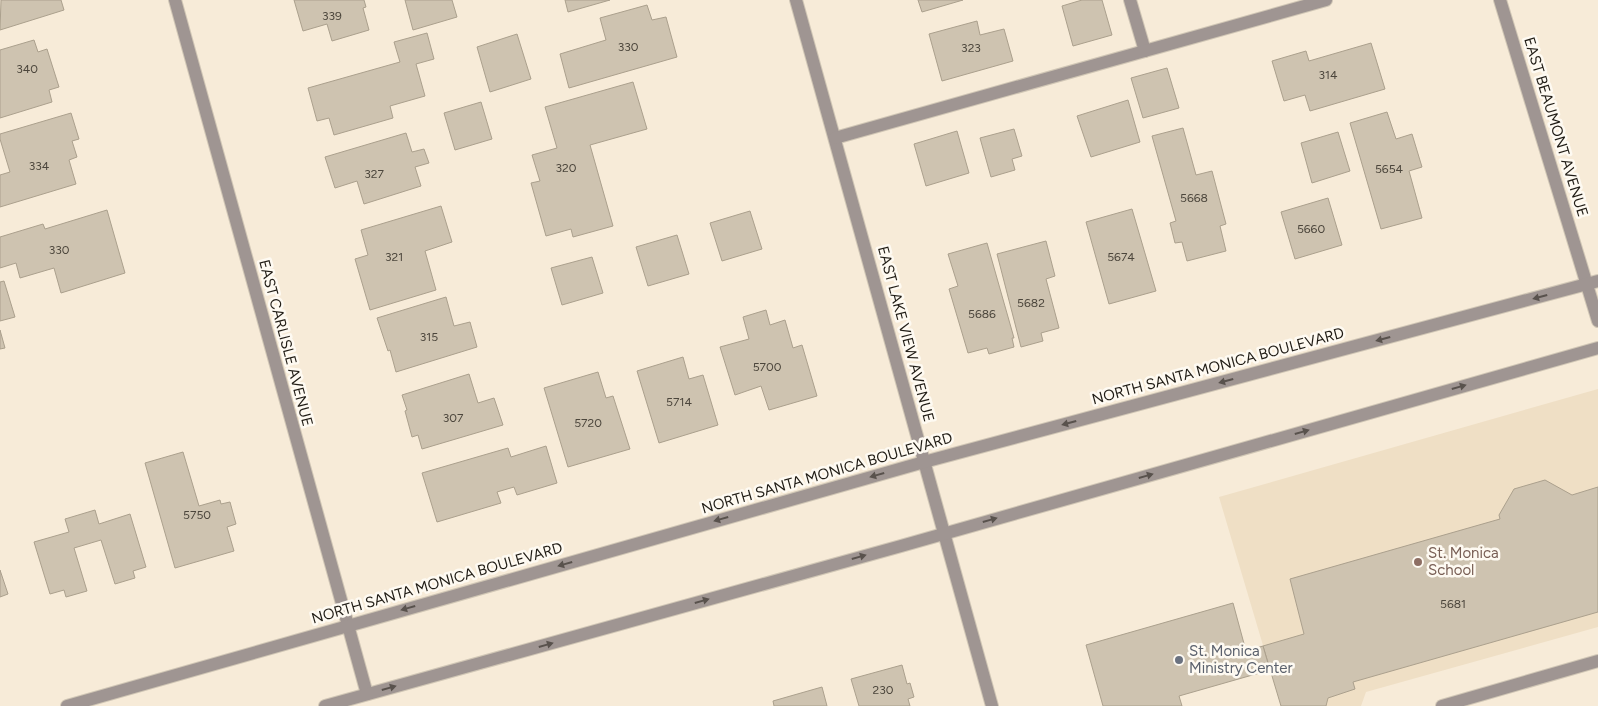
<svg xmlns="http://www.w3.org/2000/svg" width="1598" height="706" viewBox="0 0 1598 706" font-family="Figtree,sans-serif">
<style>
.built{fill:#efdfc5}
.building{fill:#cec3b0;stroke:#aba08d}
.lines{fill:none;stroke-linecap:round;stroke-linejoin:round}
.minor-casing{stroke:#d0c6b5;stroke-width:14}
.minor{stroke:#9f9592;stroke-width:12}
.oneway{fill:#59524d}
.education-dot{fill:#8d6e63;stroke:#fefaf2;stroke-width:2}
.worship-dot{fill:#6b7280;stroke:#fefaf2;stroke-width:2}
.labels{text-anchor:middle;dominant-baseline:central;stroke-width:5;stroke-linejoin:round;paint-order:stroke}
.number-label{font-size:12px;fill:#4c463c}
.street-label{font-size:15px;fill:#201c15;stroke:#fefaf2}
.education-label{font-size:15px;fill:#785e54;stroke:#fefaf2;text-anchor:start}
.worship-label{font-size:15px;fill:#5b616d;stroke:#fefaf2;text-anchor:start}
</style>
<rect width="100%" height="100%" fill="#f7ebd8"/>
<polygon class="built" points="1598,389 1598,627 1366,692 1361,706 1281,706 1219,497"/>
<g class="building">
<polygon points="1,0 61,0 64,10 0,30"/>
<polygon points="294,0 364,0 366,7 363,8 369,30 332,41 327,24 303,31"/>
<polygon points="405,0 452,0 457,17 413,30"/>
<polygon points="565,0 610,0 568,12"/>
<polygon points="918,0 963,0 922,12"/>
<polygon points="1082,0 1102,0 1112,35 1073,46 1062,6"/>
<polygon points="647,5 652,20 666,17 677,57 569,88 560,54 606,40 600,18"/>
<polygon points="977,21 980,35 1004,29 1013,61 942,81 929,34"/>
<polygon points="427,33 434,59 416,64 425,96 390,106 393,118 334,135 329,118 317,121 308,88 400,62 394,42"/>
<polygon points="517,34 531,79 490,92 477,47"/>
<polygon points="34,40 38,52 47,49 59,87 49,90 52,102 0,118 0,50"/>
<polygon points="1371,43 1385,89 1310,111 1305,95 1284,101 1272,61 1306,51 1309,61"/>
<polygon points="1167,68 1179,108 1143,118 1131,78"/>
<polygon points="633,82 647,129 590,145 613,226 573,237 571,229 546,236 531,183 540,181 532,155 557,148 545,107"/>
<polygon points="1128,100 1140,142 1091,157 1077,116"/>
<polygon points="481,102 492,139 455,150 444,113"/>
<polygon points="1387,112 1396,139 1412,134 1422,167 1409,171 1422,218 1381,229 1350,123"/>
<polygon points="71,113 79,139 72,141 77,157 69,160 76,184 0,207 0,175 10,172 0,139 0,134"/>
<polygon points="1183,128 1196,175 1212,171 1226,224 1220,226 1226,251 1187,261 1182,242 1175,243 1170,223 1176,221 1152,136"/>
<polygon points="1014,129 1022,156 1012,159 1015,170 991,177 980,138"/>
<polygon points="957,131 969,173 926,186 914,144"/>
<polygon points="1338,132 1350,171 1312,183 1301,143"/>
<polygon points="406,133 412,152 424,149 429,163 415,167 421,186 364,204 357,181 335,188 325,157"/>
<polygon points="1328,198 1342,245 1295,259 1281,212"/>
<polygon points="441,206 452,242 425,251 436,290 370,310 355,259 368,255 361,230"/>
<polygon points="1132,209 1156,291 1109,304 1086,222"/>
<polygon points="107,210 125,273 61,293 54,268 20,278 16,263 0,268 0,237 43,224 45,229"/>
<polygon points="750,211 762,249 722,261 710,223"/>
<polygon points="677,235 689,274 648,286 636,247"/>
<polygon points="1046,241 1055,276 1046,279 1059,328 1041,333 1043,341 1021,347 997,254"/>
<polygon points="987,243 1014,338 1012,338 1014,347 989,354 987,348 968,353 949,289 958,286 948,254"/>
<polygon points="592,257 603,293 562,305 551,268"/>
<polygon points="4,281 15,317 0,321 0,282"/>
<polygon points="446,297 454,326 470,322 477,347 396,372 390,350 388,351 377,318"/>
<polygon points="766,310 770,325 785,320 793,348 802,345 817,396 769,410 761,386 735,395 720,347 749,339 743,317"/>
<polygon points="0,330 5,348 0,349"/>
<polygon points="683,357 689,379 703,375 718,425 659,443 637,371"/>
<polygon points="598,372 606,398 613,396 630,449 568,467 544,388"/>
<polygon points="469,374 478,403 494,398 503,425 422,449 418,435 412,437 405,411 407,410 402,395"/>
<polygon points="546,446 557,483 517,495 514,487 497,492 501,503 437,522 422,473 508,448 511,457"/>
<polygon points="183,452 199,506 220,500 221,504 230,502 236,524 227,527 234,551 175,568 145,463"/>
<polygon points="1545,480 1572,495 1598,487 1598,612 1353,682 1355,689 1328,698 1326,706 1281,706 1263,646 1304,634 1290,579 1500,519 1499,515 1514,489"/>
<polygon points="95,510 99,524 130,514 146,567 133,571 135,578 115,584 101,540 74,548 87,591 66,597 64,590 50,594 34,542 69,532 65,519"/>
<polygon points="0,570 8,594 0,597"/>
<polygon points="1233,603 1246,651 1263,646 1270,670 1179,696 1182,706 1103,706 1086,645"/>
<polygon points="902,665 907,684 910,683 914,697 908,699 910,706 859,706 851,679"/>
<polygon points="822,687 827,706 774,706 773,701"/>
</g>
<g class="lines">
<g class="minor-casing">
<g id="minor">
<polyline points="175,0 367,694"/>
<polyline points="796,0 992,706"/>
<polyline points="1130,0 1145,51"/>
<polyline points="1500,0 1598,321"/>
<polyline points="835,138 1326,0"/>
<polyline points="67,706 924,462 1598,281"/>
<polyline points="325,706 901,546 1598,348"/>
<polyline points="1442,706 1598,661"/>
</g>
</g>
<use href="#minor" class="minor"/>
</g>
<defs><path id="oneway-solid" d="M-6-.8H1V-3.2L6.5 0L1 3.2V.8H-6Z" transform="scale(1.25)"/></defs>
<g class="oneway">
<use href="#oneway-solid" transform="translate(1540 297) rotate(165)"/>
<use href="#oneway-solid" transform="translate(1383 339) rotate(165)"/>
<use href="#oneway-solid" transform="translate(1226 381) rotate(165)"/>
<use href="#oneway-solid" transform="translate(1459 387) rotate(-16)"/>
<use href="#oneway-solid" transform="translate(1069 423) rotate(165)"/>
<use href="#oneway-solid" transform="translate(1302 432) rotate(-16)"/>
<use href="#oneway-solid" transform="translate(877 475) rotate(164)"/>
<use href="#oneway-solid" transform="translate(1146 476) rotate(-16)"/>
<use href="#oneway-solid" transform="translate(721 519) rotate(164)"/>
<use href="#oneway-solid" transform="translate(990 520) rotate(-16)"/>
<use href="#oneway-solid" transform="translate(859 557) rotate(-16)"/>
<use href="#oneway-solid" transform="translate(565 564) rotate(164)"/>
<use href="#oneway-solid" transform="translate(702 601) rotate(-16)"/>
<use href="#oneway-solid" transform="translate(408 608) rotate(164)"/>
<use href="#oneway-solid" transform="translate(546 645) rotate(-16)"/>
<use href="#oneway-solid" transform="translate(389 688) rotate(-16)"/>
</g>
<circle class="education-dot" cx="1418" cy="562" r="5"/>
<circle class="worship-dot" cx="1179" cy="660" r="5"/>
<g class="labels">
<g class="number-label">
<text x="332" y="16">339</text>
<text x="628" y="47">330</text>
<text x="971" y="48">323</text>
<text x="27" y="69">340</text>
<text x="1328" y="75">314</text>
<text x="39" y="166">334</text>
<text x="566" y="168">320</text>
<text x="1389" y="169">5654</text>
<text x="374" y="174">327</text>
<text x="1194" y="198">5668</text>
<text x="1311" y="229">5660</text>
<text x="59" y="250">330</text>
<text x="394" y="257">321</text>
<text x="1121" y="257">5674</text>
<text x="1031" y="303">5682</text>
<text x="982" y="314">5686</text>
<text x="429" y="337">315</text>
<text x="767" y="367">5700</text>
<text x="679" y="402">5714</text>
<text x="453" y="418">307</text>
<text x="588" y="423">5720</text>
<text x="197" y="515">5750</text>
<text x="1453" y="604">5681</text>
<text x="883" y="690">230</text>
</g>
<g class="street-label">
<text transform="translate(1556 127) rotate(73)">EAST BEAUMONT AVENUE</text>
<text transform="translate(906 334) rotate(75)">EAST LAKE VIEW AVENUE</text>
<text transform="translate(286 343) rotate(75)">EAST CARLISLE AVENUE</text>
<text transform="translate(1218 366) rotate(-15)">NORTH SANTA MONICA BOULEVARD</text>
<text transform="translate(827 473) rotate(-16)">NORTH SANTA MONICA BOULEVARD</text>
<text transform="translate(437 583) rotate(-16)">NORTH SANTA MONICA BOULEVARD</text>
</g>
<g class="education-label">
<text x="1428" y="553">St. Monica<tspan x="1428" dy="17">School</tspan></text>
</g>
<g class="worship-label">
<text x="1189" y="651">St. Monica<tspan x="1189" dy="17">Ministry Center</tspan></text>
</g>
</g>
</svg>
